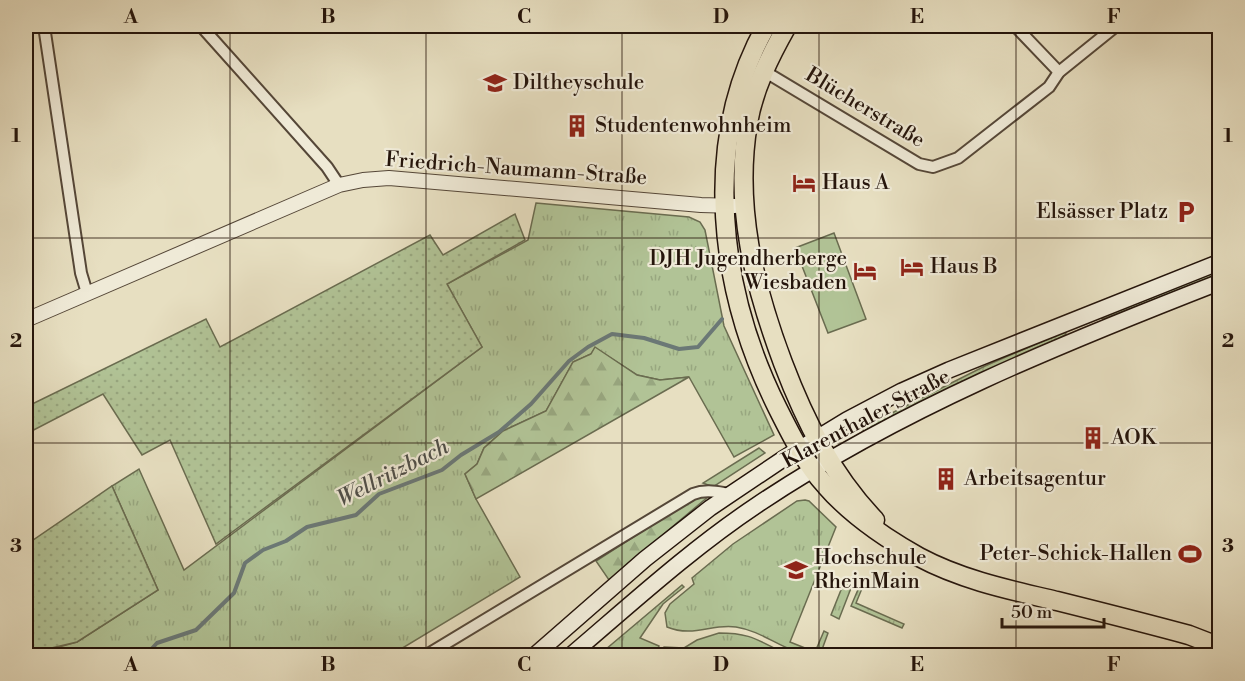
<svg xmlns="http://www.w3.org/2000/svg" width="1245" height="681" viewBox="0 0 1245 681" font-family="'Libre Bodoni',serif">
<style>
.grass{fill:url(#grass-tufts);stroke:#6a6c50;stroke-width:1.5}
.forest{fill:url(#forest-firs);stroke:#6a6c50;stroke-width:1.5}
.garden{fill:url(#garden-dots);stroke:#6a6c50;stroke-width:1.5}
.pitch{fill:#b1c396;stroke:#6a6c50;stroke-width:1.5}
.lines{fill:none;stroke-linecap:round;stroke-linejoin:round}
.stream{stroke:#6b7876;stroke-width:4}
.minor-casing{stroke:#554738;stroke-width:14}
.tertiary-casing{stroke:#554738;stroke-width:16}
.secondary-casing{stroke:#24140b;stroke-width:18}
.primary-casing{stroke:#24140b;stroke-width:21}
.minor{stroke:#efead7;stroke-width:10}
.tertiary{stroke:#efead7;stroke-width:14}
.secondary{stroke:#efead7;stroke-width:15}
.primary{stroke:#e7dfc1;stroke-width:18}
.grid{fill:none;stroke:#24140b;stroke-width:1.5;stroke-opacity:0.55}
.labels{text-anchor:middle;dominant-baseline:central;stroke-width:4.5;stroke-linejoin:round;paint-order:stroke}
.poi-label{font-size:21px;fill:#24140b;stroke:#efead7;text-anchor:start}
.street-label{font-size:21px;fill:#24140b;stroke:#efead7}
.water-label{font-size:22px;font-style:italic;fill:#4e4e49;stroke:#efead7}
.neatline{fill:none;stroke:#24140b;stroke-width:2}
.grid-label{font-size:20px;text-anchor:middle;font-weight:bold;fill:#24140b}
</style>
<defs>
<pattern id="grass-tufts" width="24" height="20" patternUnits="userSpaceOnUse" patternTransform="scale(1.5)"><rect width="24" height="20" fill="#b1c396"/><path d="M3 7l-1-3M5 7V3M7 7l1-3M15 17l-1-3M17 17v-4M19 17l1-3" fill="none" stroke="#98a780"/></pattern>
<pattern id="forest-firs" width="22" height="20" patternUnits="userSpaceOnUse" patternTransform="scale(1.5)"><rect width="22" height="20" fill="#b1c396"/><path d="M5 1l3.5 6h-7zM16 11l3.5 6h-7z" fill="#98a780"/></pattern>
<pattern id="garden-dots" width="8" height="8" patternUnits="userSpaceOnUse" patternTransform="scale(1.5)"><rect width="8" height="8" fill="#b1c396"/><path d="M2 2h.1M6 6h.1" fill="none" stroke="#98a780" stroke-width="1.8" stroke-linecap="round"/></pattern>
</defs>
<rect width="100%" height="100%" fill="#e7dfc1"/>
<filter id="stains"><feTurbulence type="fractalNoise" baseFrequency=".00333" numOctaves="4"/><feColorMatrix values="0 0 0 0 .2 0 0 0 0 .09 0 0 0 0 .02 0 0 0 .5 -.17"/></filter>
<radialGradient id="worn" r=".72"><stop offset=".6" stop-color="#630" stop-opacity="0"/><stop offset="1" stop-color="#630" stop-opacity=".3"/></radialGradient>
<g class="grass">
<polygon points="536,203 689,217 700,222 705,230 724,326 774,435 734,457 689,377 660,380 637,375 595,348 591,354 573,362 546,411 503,431 484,448 477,464 465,474 476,499 520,577 391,655 26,656 77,642 158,590 112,486 139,469 184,570 482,347 447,284 528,240"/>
<polygon points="1219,268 1219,275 1103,319 1098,317"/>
<polygon points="1064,332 1066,333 1065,335 1051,343 865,433 862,428 985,366"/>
<polygon points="759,448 765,453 713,487 703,483"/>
<path d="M 805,500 L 809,501 L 836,527 L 790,642 L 815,652 L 824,631 L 828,633 L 820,655 C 786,656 768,632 736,627 C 712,623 694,638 667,627 L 665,613 L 670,604 L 694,584 L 692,578 L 733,544 L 797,501 Z"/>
<polygon points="845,580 853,583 839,619 831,615"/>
<polygon points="682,585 684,587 663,604 640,638 659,646 657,655 599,655"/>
<polygon points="860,585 863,586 856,603 904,624 902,628 851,606"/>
<path d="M 719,633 C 754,633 759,642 789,655 L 660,655 L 664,647 L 684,648 L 697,640 Z"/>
</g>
<g class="forest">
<polygon points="595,347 637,375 660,380 689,377 476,499 465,474 477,464 484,448 503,431 546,411 573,362 591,354"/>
<polygon points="697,496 709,496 609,580 596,561"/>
</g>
<g class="garden">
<polygon points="515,214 525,240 447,284 482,347 216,544 170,440 142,455 103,394 26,434 26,407 206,319 220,347 430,235 443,255"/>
<polygon points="112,486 158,590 77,642 26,654 26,545"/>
</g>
<polygon class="pitch" points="834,233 866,319 828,333 795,248"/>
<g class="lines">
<polyline class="stream" points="145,656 157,643 196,630 234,593 245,563 263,550 286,541 307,527 356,515 379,494 442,470 461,455 499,432 531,404 569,361 588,347 612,334 644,338 679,349 698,347 722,319"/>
<g class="minor-casing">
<g id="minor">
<polyline points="44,26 81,273 87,293"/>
<polyline points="201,26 327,167 339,185"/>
<polyline points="1015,26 1059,72"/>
<polyline points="764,71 919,164 933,167 958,158 1049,87 1059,72 1116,26"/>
<path d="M 425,656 L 693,494 C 706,489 717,492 730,494"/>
</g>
</g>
<g class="tertiary-casing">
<polyline id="tertiary" points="26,320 339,185 363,180 389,178 701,205 735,206"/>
</g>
<g class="secondary-casing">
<g id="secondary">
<polyline points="534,656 645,559 710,508 783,459 847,420 902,391 949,370 1220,262"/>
<path d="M 570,656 C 631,604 691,549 757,505 C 900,409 1061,344 1220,282"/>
</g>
</g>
<g class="primary-casing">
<g id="primary">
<path d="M 766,26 C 700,144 719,291 778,409 C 792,437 805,463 826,486 C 852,516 885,538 919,557 C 962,580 1010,590 1057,601 C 1101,612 1145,623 1189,635 L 1220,647"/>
<path d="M 787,26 C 770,56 754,88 748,123 C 734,206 754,286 783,363 C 805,421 832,475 875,520"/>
</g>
</g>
<use href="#minor" class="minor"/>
<use href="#tertiary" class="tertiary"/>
<use href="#secondary" class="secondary"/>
<use href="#primary" class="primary"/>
</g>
<path class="grid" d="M 230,26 L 230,656M 426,26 L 426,656M 622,26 L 622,656M 819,26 L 819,656M 1016,26 L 1016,656M 26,238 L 1220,238M 26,443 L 1220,443"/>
<defs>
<g id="school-bare" transform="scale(1.8)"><path d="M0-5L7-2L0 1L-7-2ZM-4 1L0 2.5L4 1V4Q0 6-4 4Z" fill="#8f2418" stroke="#efead7" stroke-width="2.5" paint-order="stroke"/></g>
<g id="building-bare" transform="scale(1.8)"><path d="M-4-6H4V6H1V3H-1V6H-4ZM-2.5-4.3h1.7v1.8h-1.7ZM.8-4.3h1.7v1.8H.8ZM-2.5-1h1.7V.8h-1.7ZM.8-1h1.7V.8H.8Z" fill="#8f2418" stroke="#efead7" stroke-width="2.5" paint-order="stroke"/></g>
<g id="hotel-bare" transform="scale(1.8)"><path d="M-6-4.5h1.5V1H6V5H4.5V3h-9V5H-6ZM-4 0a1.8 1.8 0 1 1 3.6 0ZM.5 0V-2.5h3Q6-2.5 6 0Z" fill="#8f2418" stroke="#efead7" stroke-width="2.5" paint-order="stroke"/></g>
<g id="parking-bare" transform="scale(1.8)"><path d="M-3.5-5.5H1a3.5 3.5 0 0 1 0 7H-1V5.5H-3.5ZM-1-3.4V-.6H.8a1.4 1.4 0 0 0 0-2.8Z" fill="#8f2418" stroke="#efead7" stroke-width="2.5" paint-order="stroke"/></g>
<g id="stadium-bare" transform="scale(1.8)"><path d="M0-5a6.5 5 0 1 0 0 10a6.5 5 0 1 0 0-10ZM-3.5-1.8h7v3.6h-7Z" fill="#8f2418" stroke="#efead7" stroke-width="2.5" paint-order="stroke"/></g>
<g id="university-bare" transform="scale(1.8)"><path d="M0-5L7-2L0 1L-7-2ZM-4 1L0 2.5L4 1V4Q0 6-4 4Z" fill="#8f2418" stroke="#efead7" stroke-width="2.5" paint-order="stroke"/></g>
</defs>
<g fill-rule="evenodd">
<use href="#school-bare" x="495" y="83"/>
<use href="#building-bare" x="577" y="126"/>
<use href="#hotel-bare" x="804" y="183"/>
<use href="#parking-bare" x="1186" y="212"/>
<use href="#hotel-bare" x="912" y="267"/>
<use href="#hotel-bare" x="865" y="271"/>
<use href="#building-bare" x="1093" y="438"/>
<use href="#building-bare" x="946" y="479"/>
<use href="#stadium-bare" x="1190" y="554"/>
<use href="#university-bare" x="796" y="570"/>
</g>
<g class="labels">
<g class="poi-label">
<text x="513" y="83">Diltheyschule</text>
<text x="595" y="126">Studentenwohnheim</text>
<text x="822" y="183">Haus A</text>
<text x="1168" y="212" text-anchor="end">Elsässer Platz</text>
<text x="847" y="259" text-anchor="end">DJH Jugendherberge<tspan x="847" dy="24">Wiesbaden</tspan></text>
<text x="930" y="267">Haus B</text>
<text x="1111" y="438">AOK</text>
<text x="964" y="479">Arbeitsagentur</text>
<text x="1172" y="554" text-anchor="end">Peter-Schick-Hallen</text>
<text x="814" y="558">Hochschule<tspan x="814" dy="24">RheinMain</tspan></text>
</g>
<g class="street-label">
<text transform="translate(865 108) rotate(31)">Blücherstraße</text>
<text transform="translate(516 169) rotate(4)">Friedrich-Naumann-Straße</text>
<text transform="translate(866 419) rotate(-28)">Klarenthaler Straße</text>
</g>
<g class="water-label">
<text transform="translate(393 473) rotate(-27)">Wellritzbach</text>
</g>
</g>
<rect width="1245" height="681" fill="none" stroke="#e7dfc1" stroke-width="66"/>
<path d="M1002 618v9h102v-9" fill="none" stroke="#24140b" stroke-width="3"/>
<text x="1011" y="618" font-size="18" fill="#24140b" stroke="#efead7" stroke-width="4.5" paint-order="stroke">50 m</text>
<rect x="33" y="33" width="1179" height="615" class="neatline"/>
<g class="grid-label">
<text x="131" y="23">A</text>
<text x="328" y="23">B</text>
<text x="524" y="23">C</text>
<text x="721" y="23">D</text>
<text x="917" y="23">E</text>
<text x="1114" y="23">F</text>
<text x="16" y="142">1</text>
<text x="1228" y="142">1</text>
<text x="16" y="347">2</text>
<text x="1228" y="347">2</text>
<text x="16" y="552">3</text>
<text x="1228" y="552">3</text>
<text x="131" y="671">A</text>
<text x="328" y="671">B</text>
<text x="524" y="671">C</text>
<text x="721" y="671">D</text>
<text x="917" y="671">E</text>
<text x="1114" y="671">F</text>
</g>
<rect width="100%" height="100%" filter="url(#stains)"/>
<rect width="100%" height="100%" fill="url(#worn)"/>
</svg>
